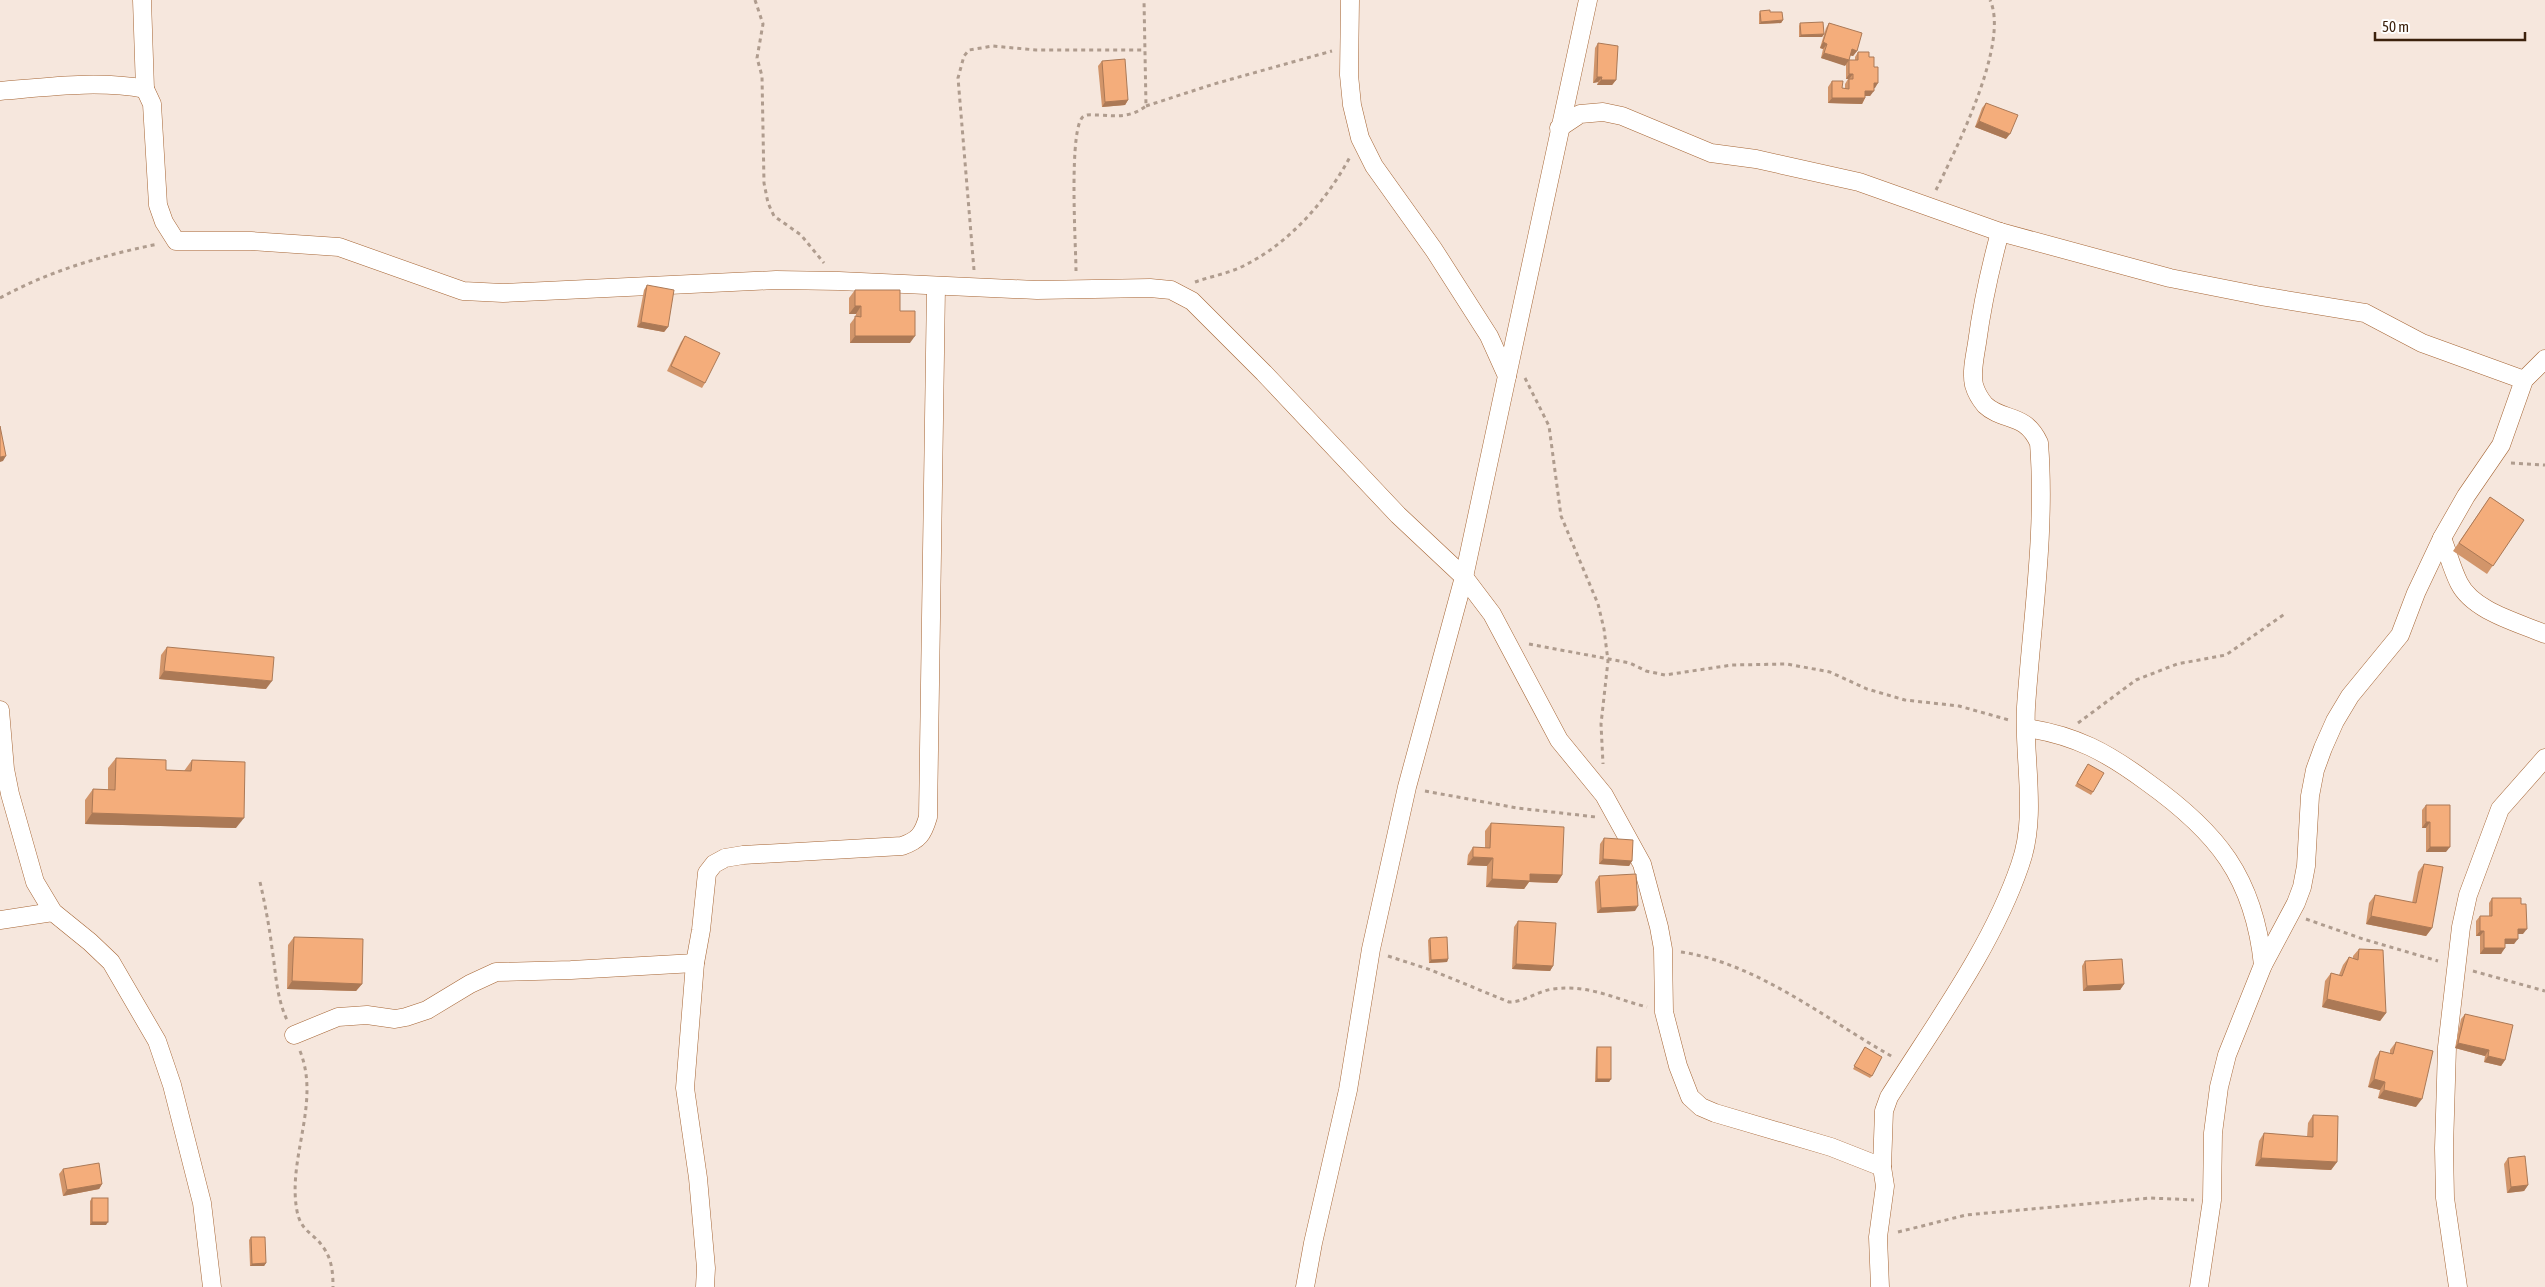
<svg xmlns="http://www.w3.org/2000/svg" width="2545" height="1287" viewBox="0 0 2545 1287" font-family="'Asap Condensed',sans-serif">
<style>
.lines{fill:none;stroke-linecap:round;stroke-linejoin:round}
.minor-casing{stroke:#a66534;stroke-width:19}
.path{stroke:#af9c8e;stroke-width:3;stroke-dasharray:4 4;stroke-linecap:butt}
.minor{stroke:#fff;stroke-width:18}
.wall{fill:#d2956a}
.shaded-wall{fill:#ab7956}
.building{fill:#f4ad7b;stroke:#ab7956}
</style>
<rect width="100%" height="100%" fill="#f6e7dd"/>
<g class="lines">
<g class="minor-casing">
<g id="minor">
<polyline points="142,0 145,89"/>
<path d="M 0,91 C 48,87 98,80 145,89 L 152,104 L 158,205 L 164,222 L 176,241 L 251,241 L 339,247 L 463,291 L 503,293 L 776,280 L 839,281 L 1037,290 L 1150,288 L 1171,290 L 1192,301 L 1264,373 L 1398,515 L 1464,577 L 1492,614 L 1559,740 L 1604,795 L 1642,864 L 1659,927 L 1663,949 L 1664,1012 L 1678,1066 L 1690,1097 L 1701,1107 L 1715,1113 L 1831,1147 L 1882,1167 L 1885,1186 L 1878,1237 L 1880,1287"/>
<polyline points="1559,128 1580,114 1603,112 1622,116 1711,153 1756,159 1859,182 2000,232 2170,278 2261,296 2365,313 2422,343 2524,380"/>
<polyline points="1507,376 1588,0"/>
<path d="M 2442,538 C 2448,553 2452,569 2459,583 C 2473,611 2517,622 2545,634"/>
<polyline points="0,710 5,769 10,794 35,882 53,912 90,942 111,962 157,1041 172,1085 202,1203 212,1287"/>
<path d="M 2027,728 C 2075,735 2108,753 2147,782 C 2217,832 2254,877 2263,965"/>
<polyline points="0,920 53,912"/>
<polyline points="294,1035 338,1017 367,1015 395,1019 406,1017 427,1010 470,984 496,972 571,970 695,963"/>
<path d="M 1882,1167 L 1884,1111 L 1889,1097 C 1935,1024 1992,947 2020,865 C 2038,815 2023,758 2026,707 C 2032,619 2046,531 2039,443 C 2025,412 2003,422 1985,405 C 1980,399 1976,392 1974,385 C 1971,372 1975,356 1977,343 C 1982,305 1990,269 2000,232"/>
<path d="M 705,1287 L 706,1268 L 698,1178 L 685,1088 L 695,963 L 701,930 L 707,873 L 714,864 L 725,858 L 743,855 L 902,846 C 919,840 923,834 928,817 L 936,287"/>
<polyline points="1305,1287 1313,1243 1348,1090 1371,949 1407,787 1464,577 1507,376 1489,336 1434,250 1374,166 1360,138 1352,105 1349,75 1350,0"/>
<polyline points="2199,1287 2212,1200 2213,1133 2219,1087 2227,1055 2263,965 2296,903 2302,887 2306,866 2310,796 2315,770 2323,748 2335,721 2350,696 2400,635 2416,593 2442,538 2466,496 2501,445 2524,380 2545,359"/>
<polyline points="2458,1287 2445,1198 2444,1148 2447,1047 2461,927 2468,895 2500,809 2545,758"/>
</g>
</g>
<g class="path">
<polyline points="755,0 763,24 757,58 762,76 764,183 768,203 774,216 801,235 824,263"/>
<polyline points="1146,106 1214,84 1332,51"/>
<path d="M 1936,190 C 1956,149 2010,43 1990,0"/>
<polyline points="974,270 958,78 964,56 969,50 993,46 1036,50 1145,50"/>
<path d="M 1076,271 C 1076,248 1068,124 1084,116 C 1088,114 1094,115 1099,115 C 1117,116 1130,118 1146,106 L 1144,0"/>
<path d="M 1195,282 C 1209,277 1225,274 1239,268 C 1287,246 1325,203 1350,157"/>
<path d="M 0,298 C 49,271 104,255 158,244"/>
<polyline points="1525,378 1549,426 1561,516 1598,604 1604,629 1608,661 1601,724 1603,764"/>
<polyline points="2511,463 2545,465"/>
<polyline points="1529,644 1630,663 1646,671 1665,675 1732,665 1787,664 1830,672 1867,689 1905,700 1959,706 2009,720"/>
<polyline points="2078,723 2136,680 2177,664 2226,655 2286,613"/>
<polyline points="1425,791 1517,808 1596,817"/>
<path d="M 260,882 C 265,904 269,925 272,948 C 276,973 276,996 287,1020"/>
<polyline points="2306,919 2363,939 2438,961"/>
<path d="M 1681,952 C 1757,963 1827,1020 1893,1057"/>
<path d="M 1388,956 L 1431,970 L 1509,1002 C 1525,1002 1537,991 1553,989 C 1588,984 1615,999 1647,1007"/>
<polyline points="2473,971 2545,991"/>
<path d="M 300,1051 C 321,1103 287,1158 297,1211 C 301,1232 313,1232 323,1247 C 332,1259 333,1273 333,1287"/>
<polyline points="1898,1232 1966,1215 2151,1198 2194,1200"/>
</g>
<use href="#minor" class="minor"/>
</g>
<g class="wall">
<polygon points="1760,11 1770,12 1783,20 1781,23 1759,24 1759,14"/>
<polygon points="1800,23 1824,34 1822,37 1799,37 1799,26"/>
<polygon points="1829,23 1857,51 1853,56 1850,55 1849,60 1855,60 1855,57 1858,52 1869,57 1874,67 1875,88 1874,88 1870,96 1865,96 1865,98 1862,104 1828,103 1828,87 1832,81 1842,88 1845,88 1845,84 1848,79 1846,79 1846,65 1821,58 1823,49 1820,48 1826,28"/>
<polygon points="1598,43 1616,80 1612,85 1597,85 1598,82 1593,83 1595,48"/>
<polygon points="1102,61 1128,100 1125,105 1102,107 1098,66"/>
<polygon points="1986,103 2006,139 1975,127 1982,108"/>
<polygon points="647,285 668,327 664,332 637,327 644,290"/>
<polygon points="855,290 900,311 910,343 850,343 850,324 856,316 856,314 849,314 849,298"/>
<polygon points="685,336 705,383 702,388 667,371 681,342"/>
<polygon points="2490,497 2524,520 2487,574 2453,551"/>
<polygon points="167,647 266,689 159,679 161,655"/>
<polygon points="116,758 166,770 184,771 192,760 236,828 85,824 85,800 93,789 108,790 108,768"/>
<polygon points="2086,767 2093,792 2091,795 2075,786"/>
<polygon points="2426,805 2446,852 2426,852 2426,828 2422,828 2422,810"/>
<polygon points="1491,823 1562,875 1557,883 1529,882 1524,889 1486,887 1487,866 1467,865 1468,855 1473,847 1485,848 1485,831"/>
<polygon points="1604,838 1632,861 1629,866 1599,864 1600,844"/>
<polygon points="2424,864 2432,928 2426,936 2366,924 2369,903 2375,895 2412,903 2418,872"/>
<polygon points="1599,876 1635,911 1597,913 1595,882"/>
<polygon points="2492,898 2523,934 2518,934 2514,944 2505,944 2501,954 2480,954 2480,936 2476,936 2476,921 2480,916 2489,916 2489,903"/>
<polygon points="1518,921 1553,966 1550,971 1512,969 1514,927"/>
<polygon points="294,937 362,984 356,991 287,989 288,945"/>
<polygon points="1430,938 1448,959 1447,962 1429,963 1428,940"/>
<polygon points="2359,949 2386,1013 2380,1021 2322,1007 2325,981 2331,973 2339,975 2343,965 2349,957 2353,959 2353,956"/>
<polygon points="2085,961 2124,984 2120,990 2083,991 2082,966"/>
<polygon points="2465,1014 2505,1060 2501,1066 2484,1062 2485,1056 2455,1048 2461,1019"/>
<polygon points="2396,1042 2416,1107 2378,1098 2380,1090 2368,1087 2375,1059 2380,1051 2390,1054 2390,1050"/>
<polygon points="1597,1047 1611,1079 1609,1082 1595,1082 1596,1050"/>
<polygon points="1865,1047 1872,1076 1870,1078 1853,1069"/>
<polygon points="2313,1115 2337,1162 2331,1170 2255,1166 2259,1141 2264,1133 2307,1137 2308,1123"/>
<polygon points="2508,1158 2528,1185 2524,1191 2507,1193 2504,1164"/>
<polygon points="63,1169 102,1184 99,1189 63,1196 59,1174"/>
<polygon points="92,1198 106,1225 90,1225 90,1201"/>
<polygon points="251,1237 266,1263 264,1266 250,1266 249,1240"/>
</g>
<g class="shaded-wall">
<polygon points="1783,20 1781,23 1759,24 1761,22"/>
<polygon points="1824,34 1822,37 1799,37 1801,35"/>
<polygon points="1823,42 1827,44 1823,49 1820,48"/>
<polygon points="1852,49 1857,51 1853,56 1848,55"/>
<polygon points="1824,53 1849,60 1845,66 1821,58"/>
<polygon points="1849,74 1853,74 1849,79 1846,79"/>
<polygon points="1597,77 1602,77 1598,82 1593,83"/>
<polygon points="1601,80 1616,80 1612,85 1597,85"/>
<polygon points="1874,83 1878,83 1875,88 1870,88"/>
<polygon points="1865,91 1874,91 1870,96 1862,96"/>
<polygon points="1832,98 1865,98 1862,104 1828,103"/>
<polygon points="1128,100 1125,105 1102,107 1105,102"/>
<polygon points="1979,121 2010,134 2006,139 1975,127"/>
<polygon points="855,306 861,306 856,314 849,314"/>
<polygon points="641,322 668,327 664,332 637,327"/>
<polygon points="855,336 915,336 910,343 850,343"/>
<polygon points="6,456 3,461 0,462 0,457"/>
<polygon points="164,671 272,681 266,689 159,679"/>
<polygon points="92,813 244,818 236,828 85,824"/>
<polygon points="2426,822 2430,822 2426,828 2422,828"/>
<polygon points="2430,847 2450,847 2446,852 2426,852"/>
<polygon points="1473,857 1493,858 1487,866 1467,865"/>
<polygon points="1603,859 1632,861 1629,866 1599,864"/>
<polygon points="1530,874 1562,875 1557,883 1529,882 1524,889 1486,887 1492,879"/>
<polygon points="1638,906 1635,911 1597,913 1601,908"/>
<polygon points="2371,916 2432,928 2426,936 2366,924"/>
<polygon points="2518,929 2527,929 2523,934 2514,934"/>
<polygon points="2480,931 2484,931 2480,936 2476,936"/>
<polygon points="2505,939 2518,939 2514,944 2501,944"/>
<polygon points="2484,948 2505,948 2501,954 2480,954"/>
<polygon points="1448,959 1447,962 1429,963 1431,960"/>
<polygon points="1516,964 1553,966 1550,971 1512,969"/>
<polygon points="292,981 362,984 356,991 287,989"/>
<polygon points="2124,984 2120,990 2083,991 2087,986"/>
<polygon points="2327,999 2386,1013 2380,1021 2322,1007"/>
<polygon points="2458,1043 2489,1050 2485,1056 2455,1048"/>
<polygon points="2488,1056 2505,1060 2501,1066 2484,1062"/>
<polygon points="1597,1079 1611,1079 1609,1082 1595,1082"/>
<polygon points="2374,1079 2385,1082 2380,1090 2368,1087"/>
<polygon points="2384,1090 2422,1099 2416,1107 2378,1098"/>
<polygon points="2261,1158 2337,1162 2331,1170 2255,1166"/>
<polygon points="102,1184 99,1189 63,1196 67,1190"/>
<polygon points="2528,1185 2524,1191 2507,1193 2511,1187"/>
<polygon points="92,1222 108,1222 106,1225 90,1225"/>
<polygon points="266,1263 264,1266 250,1266 252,1264"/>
</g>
<g class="building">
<polygon points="1770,10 1770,12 1782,12 1783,20 1761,22 1760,11"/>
<polygon points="1823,22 1824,34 1801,35 1800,23"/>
<polygon points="1829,23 1862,33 1857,51 1852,49 1849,60 1824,53 1827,44 1823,42"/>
<polygon points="1598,43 1618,46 1616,80 1601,80 1602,77 1597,77"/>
<polygon points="1858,52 1869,52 1869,57 1874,57 1874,67 1878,67 1878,83 1874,83 1874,91 1865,91 1865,98 1832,98 1832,81 1843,81 1842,88 1849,89 1849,79 1853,79 1853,74 1849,74 1849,60 1858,60"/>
<polygon points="1125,59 1128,100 1105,102 1102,61"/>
<polygon points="1986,103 2018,115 2010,134 1979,121"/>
<polygon points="647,285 674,290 668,327 641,322"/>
<polygon points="855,290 900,290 900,311 915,311 915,336 855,336 855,316 861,317 861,306 855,306"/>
<polygon points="685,336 720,353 705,383 671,366"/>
<polygon points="0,426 6,456 0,457"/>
<polygon points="2490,497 2524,520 2493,566 2459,543"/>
<polygon points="167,647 274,657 272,681 164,671"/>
<polygon points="116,758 166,760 166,770 191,771 192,760 245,762 244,818 92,813 93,789 115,790"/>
<polygon points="2088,764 2104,773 2093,792 2077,783"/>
<polygon points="2426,805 2450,805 2450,847 2430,847 2430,822 2426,822"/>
<polygon points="1491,823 1564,827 1562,875 1530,874 1530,881 1492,879 1493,858 1473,857 1473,847 1490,848"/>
<polygon points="1604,838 1633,840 1632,861 1603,859"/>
<polygon points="2424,864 2443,867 2432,928 2371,916 2375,895 2416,903"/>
<polygon points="1636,874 1638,906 1601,908 1599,876"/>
<polygon points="2492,898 2521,898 2521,904 2526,904 2527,929 2518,929 2518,939 2505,939 2505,948 2484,948 2484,931 2480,931 2480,916 2492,916"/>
<polygon points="1518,921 1556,923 1553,966 1516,964"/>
<polygon points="294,937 363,939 362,984 292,981"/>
<polygon points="1447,937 1448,959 1431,960 1430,938"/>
<polygon points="2359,949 2383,950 2386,1013 2327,999 2331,973 2342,976 2349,957 2358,960"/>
<polygon points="2122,959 2124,984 2087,986 2085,961"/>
<polygon points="2465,1014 2513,1025 2505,1060 2488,1056 2489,1050 2458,1043"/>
<polygon points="2396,1042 2433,1051 2422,1099 2384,1090 2385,1082 2374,1079 2380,1051 2393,1054"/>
<rect x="1597" y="1047" width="14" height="32"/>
<polygon points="1865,1047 1882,1057 1872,1076 1854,1066"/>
<polygon points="2313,1115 2338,1116 2337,1162 2261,1158 2264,1133 2313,1137"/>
<polygon points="2525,1156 2528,1185 2511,1187 2508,1158"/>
<polygon points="99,1163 102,1184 67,1190 63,1169"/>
<rect x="92" y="1198" width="16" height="24"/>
<polygon points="251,1237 265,1237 266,1263 252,1264"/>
</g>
<path d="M2375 32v8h150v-8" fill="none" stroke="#3c210c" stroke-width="2.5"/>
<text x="2382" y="32" font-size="15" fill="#3c210c" stroke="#ffffff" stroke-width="4" paint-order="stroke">50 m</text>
</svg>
